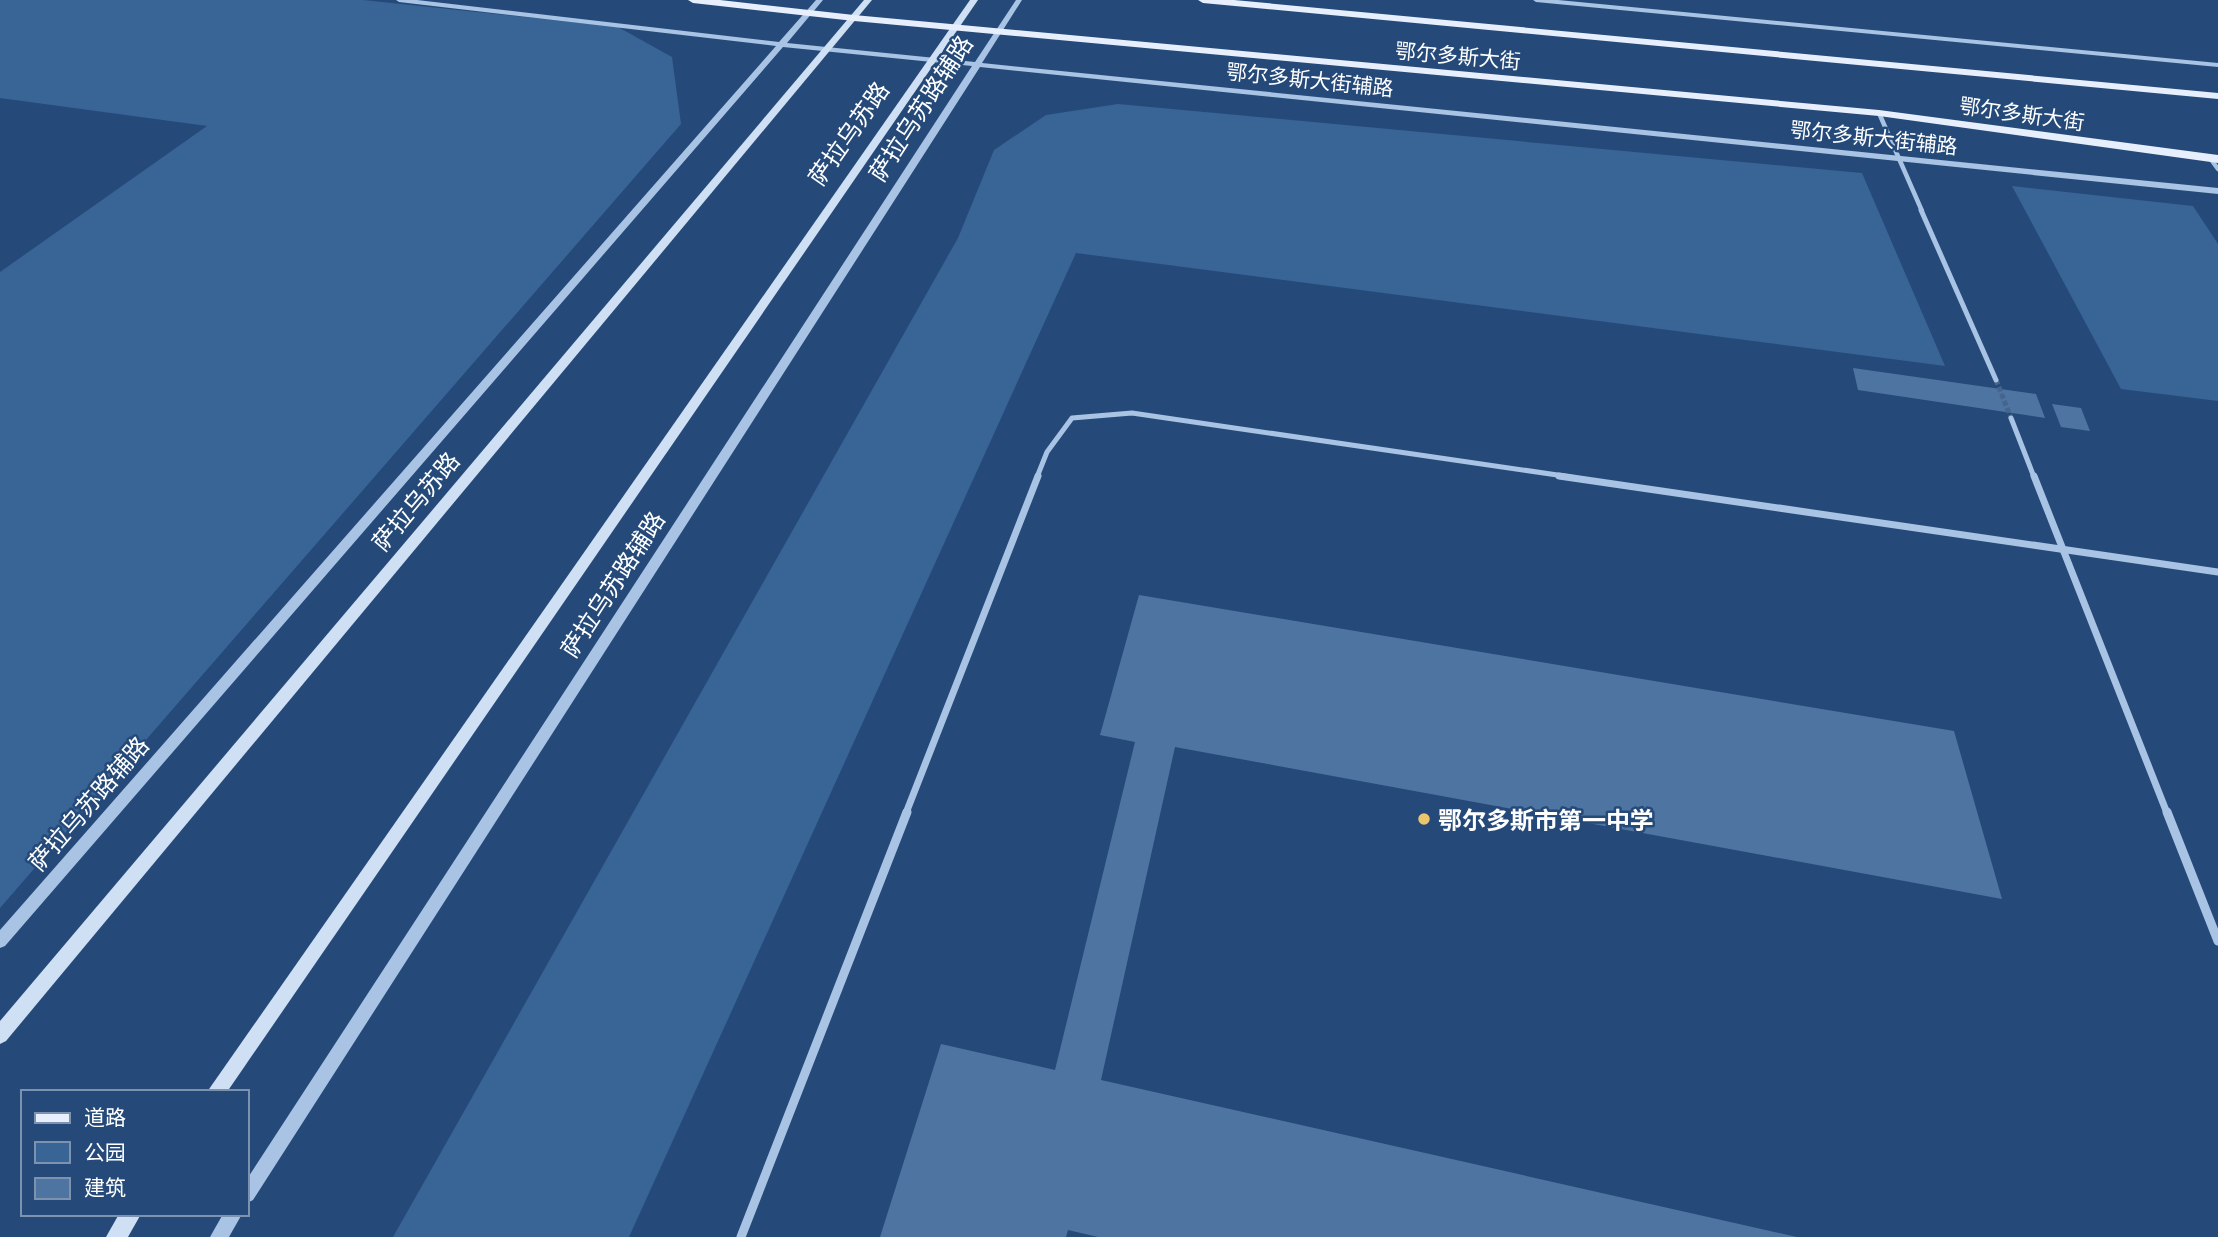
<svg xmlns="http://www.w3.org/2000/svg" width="2218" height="1237" viewBox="0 0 2218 1237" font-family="Barlow,'Noto Sans SC',sans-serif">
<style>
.green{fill:#396496}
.building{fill:#4e74a2}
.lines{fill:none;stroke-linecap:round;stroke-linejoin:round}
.minor-tunnel{stroke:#46658d;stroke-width:5;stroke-dasharray:5 2.5;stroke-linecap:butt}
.minor-far3{stroke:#a8c3e3;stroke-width:4.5}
.minor-far2{stroke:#a8c3e3;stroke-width:5}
.minor-far1{stroke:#a8c3e3;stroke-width:7}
.minor{stroke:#a8c3e3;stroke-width:9}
.tertiary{fill:#a8c3e3;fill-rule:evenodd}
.secondary{fill:#d0e0f4;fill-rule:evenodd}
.primary{fill:#e7effc;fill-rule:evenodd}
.poi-dot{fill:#ecc66d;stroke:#254a79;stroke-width:2.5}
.labels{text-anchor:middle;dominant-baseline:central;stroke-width:5;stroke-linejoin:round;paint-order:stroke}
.far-street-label{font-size:21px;fill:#fff;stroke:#254a79}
.street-label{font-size:24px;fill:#fff;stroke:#254a79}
.poi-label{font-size:24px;font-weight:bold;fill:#fff;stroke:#254a79;text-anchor:start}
</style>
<rect width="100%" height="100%" fill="#254a79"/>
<g class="green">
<polygon points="0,0 363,0 618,27 672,57 681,124 0,908 0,272 207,126 0,98"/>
<polygon points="1118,104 1862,173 1945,366 1076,253 629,1237 393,1237 958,238 994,150 1046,115"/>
<polygon points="2012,186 2193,206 2218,244 2218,401 2121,389"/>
</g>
<g class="building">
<polygon points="1853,368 2036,394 2045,418 1858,390"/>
<polygon points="2052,404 2081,408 2090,431 2061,427"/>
<polygon points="1139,595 1954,731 2002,899 1175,747 1101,1080 1797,1237 1098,1237 1068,1230 1066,1237 880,1237 941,1044 1055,1070 1135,742 1100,735"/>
</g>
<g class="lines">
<polyline class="minor-tunnel" points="1996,380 2011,418"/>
<g class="minor-far3">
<polyline points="1879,113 1922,211"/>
<polyline points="2210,158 2218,169"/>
</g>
<g class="minor-far2">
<polyline points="1921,210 1996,380"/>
<polyline points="2011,418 2034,477"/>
<polyline points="1037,477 1047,452 1072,418 1132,413 1571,477"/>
</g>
<g class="minor-far1">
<polyline points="1559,476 2218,572"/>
<polyline points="2034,476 2167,813"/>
<polyline points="906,813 1038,476"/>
</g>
<g class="minor">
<polyline points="2167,812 2218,941"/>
<polyline points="741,1237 907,812"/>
</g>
<g class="tertiary">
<polygon points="396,0 417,0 779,42 816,0 823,0 787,43 975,62 1016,0 1022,0 982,63 2218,188 2218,194 980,67 253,1200 247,1203 247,1179 972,66 783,47 5,946 0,948 0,930 776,46 399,2"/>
<polygon points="1533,0 1558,0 2218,63 2218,67 1536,2"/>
<polygon points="223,1214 242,1214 229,1237 210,1237"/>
</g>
<g class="secondary">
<polygon points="864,0 872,0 6,1041 0,1044 0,1021"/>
<polygon points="970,0 978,0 227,1092 207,1092"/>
<polygon points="119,1214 141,1214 128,1237 106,1237"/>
</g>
<g class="primary">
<polygon points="688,0 720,0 854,15 1879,110 2218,155 2218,163 1879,116 854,21 693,3"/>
<polygon points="1198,0 1234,0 2218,93 2218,99 1203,3"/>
</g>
</g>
<circle class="poi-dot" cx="1424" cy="819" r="7"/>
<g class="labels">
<g class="far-street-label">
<text transform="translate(1458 55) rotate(5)">鄂尔多斯大街</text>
<text transform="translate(1310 79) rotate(6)">鄂尔多斯大街辅路</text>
<text transform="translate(2022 113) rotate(8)">鄂尔多斯大街</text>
<text transform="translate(1874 137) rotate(6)">鄂尔多斯大街辅路</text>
</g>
<g class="street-label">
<text transform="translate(920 108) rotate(-57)">萨拉乌苏路辅路</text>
<text transform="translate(848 133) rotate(-55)">萨拉乌苏路</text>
<text transform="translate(415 501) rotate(-50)">萨拉乌苏路</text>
<text transform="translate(612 584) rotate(-57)">萨拉乌苏路辅路</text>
<text transform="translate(88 803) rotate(-49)">萨拉乌苏路辅路</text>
</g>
<g class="poi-label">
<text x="1438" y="819">鄂尔多斯市第一中学</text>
</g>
</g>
<rect x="21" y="1090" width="228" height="126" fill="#254a79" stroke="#7c92af" stroke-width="2"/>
<rect x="35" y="1113" width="35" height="10" fill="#e7effc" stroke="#7c92af" stroke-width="2"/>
<text x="84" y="1125" font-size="21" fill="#ffffff">道路</text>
<rect x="35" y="1142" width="35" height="21" fill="#396496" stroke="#7c92af" stroke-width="2"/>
<text x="84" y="1160" font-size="21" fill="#ffffff">公园</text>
<rect x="35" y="1178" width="35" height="21" fill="#4e74a2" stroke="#7c92af" stroke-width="2"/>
<text x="84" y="1195" font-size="21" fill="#ffffff">建筑</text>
</svg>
